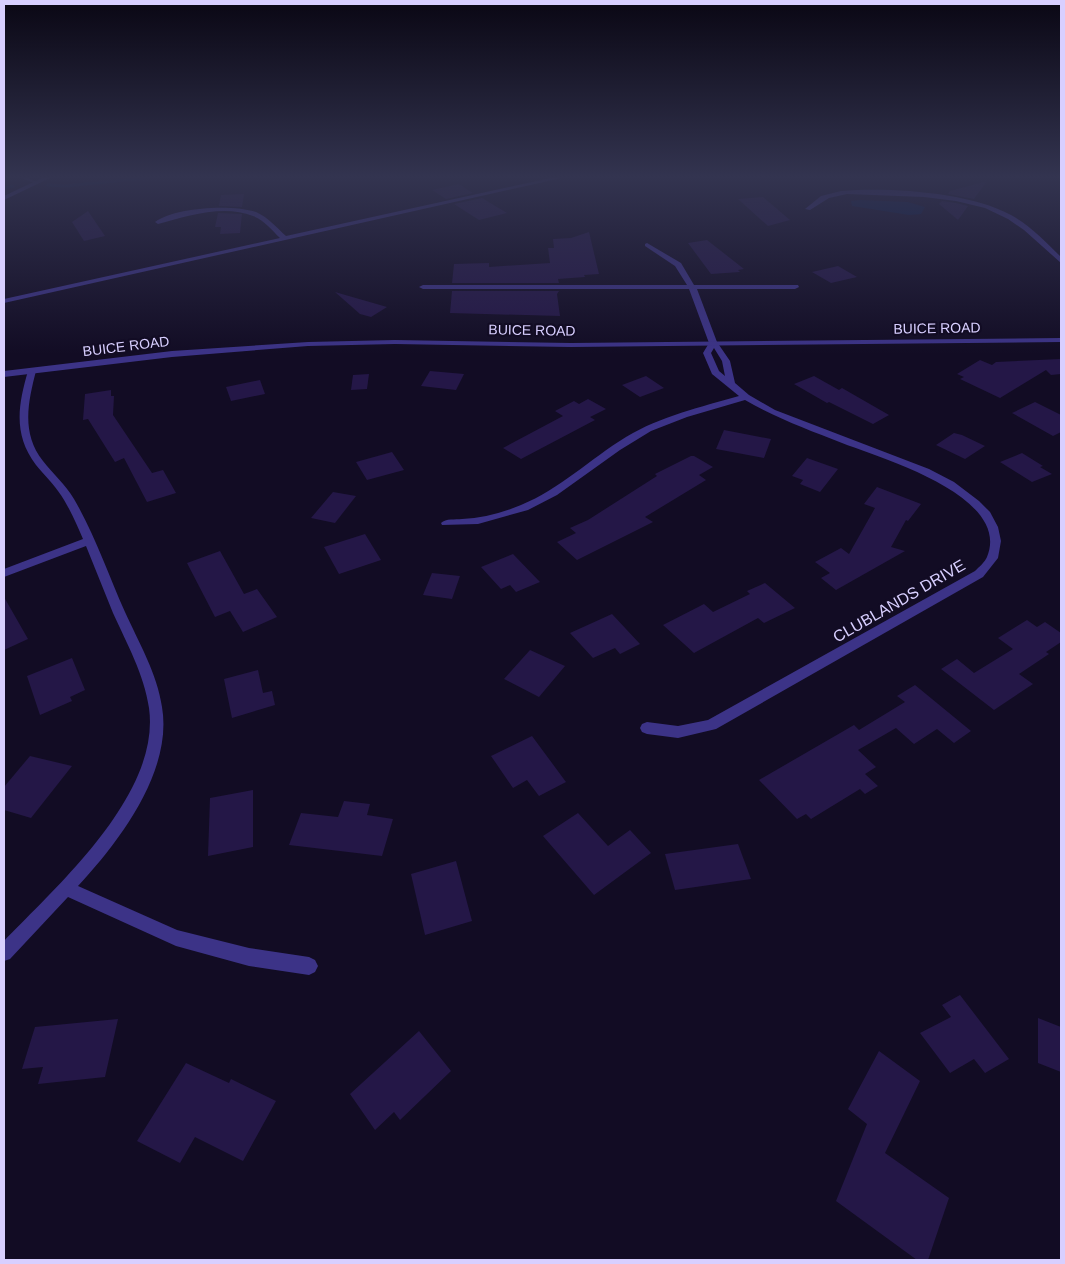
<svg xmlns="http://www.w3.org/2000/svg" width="1065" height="1264" viewBox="0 0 1065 1264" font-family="Arial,sans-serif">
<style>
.water{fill:#051844}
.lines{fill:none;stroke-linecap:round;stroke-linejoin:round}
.stream{stroke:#051844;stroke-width:3}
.building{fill:#241747}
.service{fill:#3c3387;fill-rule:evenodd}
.minor{fill:#3c3387;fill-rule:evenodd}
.tertiary{fill:#3c3387;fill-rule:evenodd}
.labels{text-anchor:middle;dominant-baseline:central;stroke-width:4.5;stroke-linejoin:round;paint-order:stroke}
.far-street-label{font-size:14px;fill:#d8cfff;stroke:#120c24}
.street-label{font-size:16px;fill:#d8cfff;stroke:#120c24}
</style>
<rect width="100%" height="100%" fill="#120c24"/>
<polygon class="water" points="860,200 908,202 925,207 921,214 909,215 852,206 851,201"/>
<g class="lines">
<g class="stream">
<polyline points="48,185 66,186 153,177"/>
<polyline points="4,188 13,186"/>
</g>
</g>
<g class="building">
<polygon points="987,181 974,199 948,194 950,191"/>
<polygon points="459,184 473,193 446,199 432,190"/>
<polygon points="244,194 242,207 219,206 221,195"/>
<polygon points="763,197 790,220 768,226 738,199"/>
<polygon points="482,198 507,213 479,220 454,204"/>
<polygon points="942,201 956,203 968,206 958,220 939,204"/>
<polygon points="88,211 105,236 84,241 72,222"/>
<polygon points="218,213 242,214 240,233 220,234 221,227 215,227"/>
<polygon points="589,232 599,274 584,275 585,277 558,279 559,283 452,283 454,264 489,263 489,267 550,263 548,248 554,248 553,239 571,238"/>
<polygon points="707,240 744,269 738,270 740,272 711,274 688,243"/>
<polygon points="838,266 857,277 831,283 812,272"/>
<polygon points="452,291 559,291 557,294 560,316 450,313"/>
<polygon points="335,292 387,307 371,317 360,314"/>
<polygon points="1061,359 1061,374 1051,375 1046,370 1000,398 960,379 964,377 957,374 980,360 992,365 996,362"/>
<polygon points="430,371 464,374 456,390 421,386"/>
<polygon points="369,374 367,389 351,390 353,375"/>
<polygon points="646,376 664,388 640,397 622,385"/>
<polygon points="814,376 839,390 842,388 889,415 873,424 829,402 827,403 794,384"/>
<polygon points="260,380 265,394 231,401 226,387"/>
<polygon points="111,390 111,396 114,396 113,415 152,473 163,470 176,493 147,502 124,458 115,462 88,419 83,420 85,394"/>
<polygon points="588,399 606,409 590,417 595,420 521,459 503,448 563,416 555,411 574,401 579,404"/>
<polygon points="1035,402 1061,415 1061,432 1053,436 1012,413"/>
<polygon points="724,430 771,439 764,458 716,449"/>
<polygon points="954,433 962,435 985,446 965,459 936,445"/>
<polygon points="392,452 404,470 367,480 356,462"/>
<polygon points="1022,453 1043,466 1040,467 1052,474 1032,482 1000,462"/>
<polygon points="691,456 694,456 713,467 699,475 706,480 645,517 653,522 577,560 557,542 576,533 570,528 588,520 657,476 655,474"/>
<polygon points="807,458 838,469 820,492 800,484 803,480 792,476"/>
<polygon points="877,487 921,504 908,521 906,520 891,547 905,551 836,590 821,578 830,573 815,562 841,548 849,554 875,508 864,504"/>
<polygon points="333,492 356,496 335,523 311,518"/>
<polygon points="365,534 381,560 339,574 324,547"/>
<polygon points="220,551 244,594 257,589 277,617 243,632 230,611 215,617 187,563"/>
<polygon points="513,554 540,582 516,592 510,585 501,589 481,567"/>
<polygon points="432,573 460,576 452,599 423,595"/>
<polygon points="765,583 795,608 764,623 758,618 694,653 663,625 704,604 713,612 750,594 747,591"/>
<polygon points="4,597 28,639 4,650"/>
<polygon points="612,614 640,644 620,654 615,648 593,658 570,633"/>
<polygon points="1027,620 1037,627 1045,622 1061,633 1061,642 1046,652 1049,654 1019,674 1033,684 994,710 941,669 957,659 974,673 1013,649 998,638"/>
<polygon points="530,650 565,666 539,697 504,679"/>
<polygon points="72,658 85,690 70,697 72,701 40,715 27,676"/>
<polygon points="258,670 263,693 272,691 275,705 232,718 224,679"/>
<polygon points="915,685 971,731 954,743 937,729 914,744 896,728 858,750 876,767 865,774 878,786 865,794 860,789 811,819 806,814 797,819 759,780 854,725 859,730 905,702 897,696"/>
<polygon points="532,736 566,782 539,796 527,780 513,788 491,756"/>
<polygon points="30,756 72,766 31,818 4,810 4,787"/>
<polygon points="253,790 253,847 208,856 210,798"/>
<polygon points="344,801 370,804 367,815 393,819 382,856 289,845 301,813 338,817"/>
<polygon points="578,813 608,846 630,830 651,853 594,895 543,836"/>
<polygon points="738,844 751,879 675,890 665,854"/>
<polygon points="456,861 472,921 425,935 411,874"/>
<polygon points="960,995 1009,1059 985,1073 974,1059 950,1073 920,1033 951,1017 942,1005"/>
<polygon points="1038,1018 1061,1027 1061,1072 1038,1063"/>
<polygon points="118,1019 105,1077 38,1084 43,1067 22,1069 35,1027"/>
<polygon points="419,1031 451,1071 400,1120 394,1112 375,1130 350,1094"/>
<polygon points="879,1051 920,1081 885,1153 949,1198 928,1260 917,1260 836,1201 867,1124 848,1109"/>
<polygon points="186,1063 229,1083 231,1079 276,1101 243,1161 195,1137 180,1163 137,1141"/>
</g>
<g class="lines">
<polygon class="service" points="19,177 25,177 37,182 34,183"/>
<g class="minor">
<polygon points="44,177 52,177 4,200 4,196"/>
<path d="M 555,177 L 566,177 L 4,303 L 4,299 L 280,238 C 272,230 264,220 253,216 C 224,204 186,216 158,224 L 155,222 C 175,207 232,204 256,212 C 268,217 277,228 286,236 Z"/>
<path d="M 841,191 C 889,187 969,192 1011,215 C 1031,226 1046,242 1061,257 L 1061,263 L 1024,230 L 1008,219 L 985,208 L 956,201 L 924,197 L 847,194 L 829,198 L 810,210 L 805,209 L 821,196 Z"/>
<path d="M 647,243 L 681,263 L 694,285 L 798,285 L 799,287 L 795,289 L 697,289 L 717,342 L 730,361 L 735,383 L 749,395 L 775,410 L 929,469 L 954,482 L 979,501 L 990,512 L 998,527 L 1001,541 L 998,558 L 983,577 L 716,729 L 678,738 L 647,734 L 642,732 L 640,728 L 642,724 L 647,722 L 678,726 L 708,720 L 975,571 C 979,567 985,562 987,557 C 1012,496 881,458 842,443 C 809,430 776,418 745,400 L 687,417 L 651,431 L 620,450 L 557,495 L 528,510 L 478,524 L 442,525 L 441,523 C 446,518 455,520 462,519 C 482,518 502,513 521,505 C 560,489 590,459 626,437 C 661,416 701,407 739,396 L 712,374 L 703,353 L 709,343 L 689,289 L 423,289 L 419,287 L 423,285 L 687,285 L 675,266 L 645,246 L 645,244 ZM 714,348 L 722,361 L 725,376 L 719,371 L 711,353 Z"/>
<path d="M 32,368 L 36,371 C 28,402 21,433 43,461 C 53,474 65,484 74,499 C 95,535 108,574 125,612 C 139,643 157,673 162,707 C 173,771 119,842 78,886 L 177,930 L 249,948 L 309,957 L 315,960 L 318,966 L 315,972 L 309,975 L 249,966 L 176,946 L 68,897 L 10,959 L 4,961 L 4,941 C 58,885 161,794 149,708 C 144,674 127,644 113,613 C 104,591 95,568 86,546 L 4,577 L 4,569 L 83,539 C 76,523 69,506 58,491 C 52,482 43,474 36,465 C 13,435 18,405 28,371 Z"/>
</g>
<polygon class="tertiary" points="1061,338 1061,342 571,347 395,344 308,346 172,357 4,377 4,371 172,351 308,342 395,340 571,343"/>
</g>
<linearGradient id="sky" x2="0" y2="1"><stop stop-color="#0a0714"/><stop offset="0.5" stop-color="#333450"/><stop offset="1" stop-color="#333450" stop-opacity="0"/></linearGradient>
<rect width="1065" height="354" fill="url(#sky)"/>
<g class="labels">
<g class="far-street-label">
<text transform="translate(937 328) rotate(-1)">BUICE ROAD</text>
<text transform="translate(532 330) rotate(1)">BUICE ROAD</text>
<text transform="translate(126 346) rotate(-7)">BUICE ROAD</text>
</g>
<g class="street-label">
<text transform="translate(899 601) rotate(-30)">CLUBLANDS DRIVE</text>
</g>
</g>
<rect width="1065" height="1264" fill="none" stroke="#d8cfff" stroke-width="10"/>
</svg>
